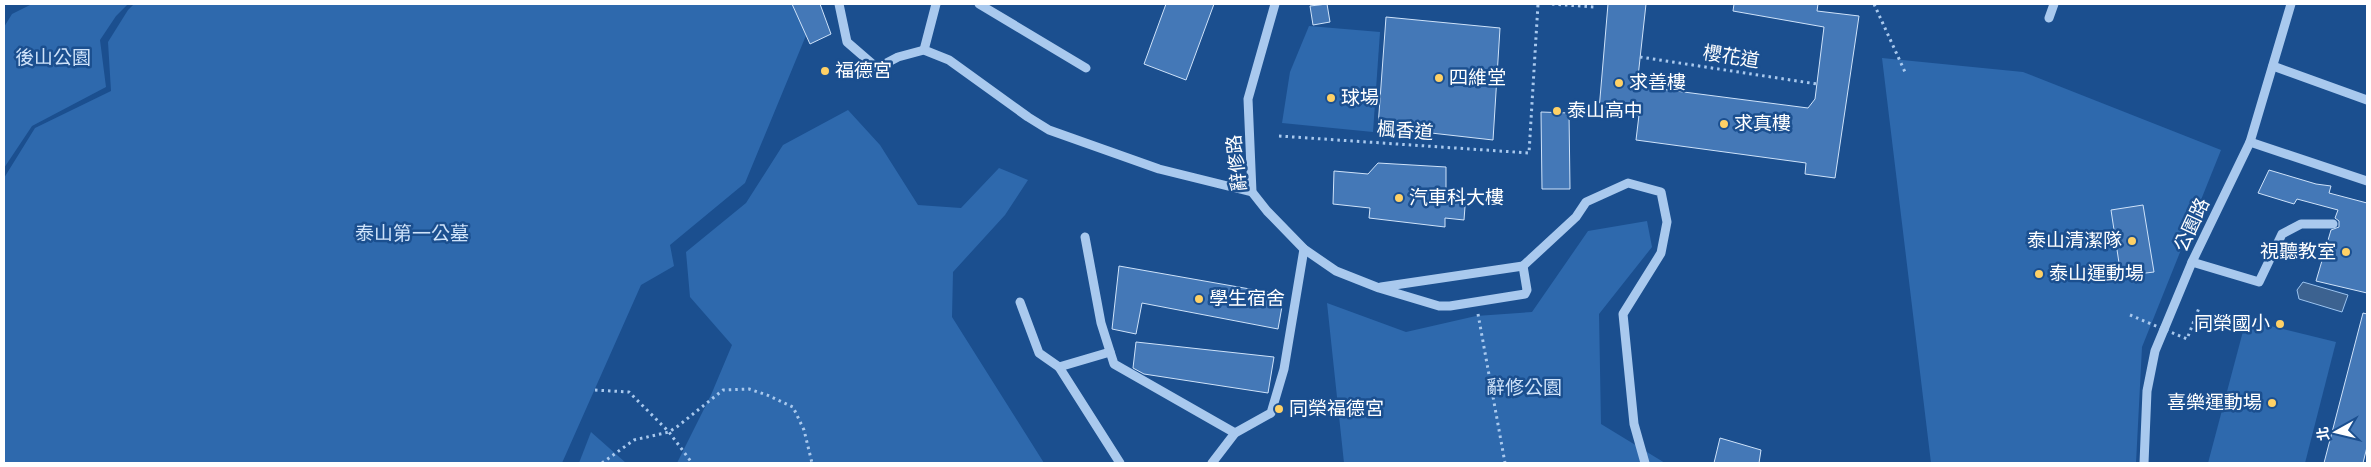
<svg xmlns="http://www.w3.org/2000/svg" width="2371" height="467" viewBox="0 0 2371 467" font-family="Karla,'Noto Sans TC',sans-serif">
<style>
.green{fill:#2e69ad}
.water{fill:#3c6290;stroke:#9cc4f0}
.building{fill:#4478b7;stroke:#cfe3fa}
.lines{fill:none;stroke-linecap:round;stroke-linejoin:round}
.path{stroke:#a9c9ee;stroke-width:3;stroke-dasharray:2.5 4;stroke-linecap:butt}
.minor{stroke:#a9c9ee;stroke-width:9}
.path-bridge{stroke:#a9c9ee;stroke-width:3;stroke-dasharray:2.5 4;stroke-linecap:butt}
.poi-dot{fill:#ffd166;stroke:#1b4f8f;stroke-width:2}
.labels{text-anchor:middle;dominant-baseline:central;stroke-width:5;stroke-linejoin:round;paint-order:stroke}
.street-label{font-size:19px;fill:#fff;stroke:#1b4f8f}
.park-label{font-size:19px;fill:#cfe3fa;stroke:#1b4f8f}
.poi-label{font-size:19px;fill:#fff;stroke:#1b4f8f;text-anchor:start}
</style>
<rect width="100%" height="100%" fill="#1b4f8f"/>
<g class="green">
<polygon points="32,4 128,4 116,16 100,40 106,87 32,126 4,168 4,27 12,14"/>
<polygon points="134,4 819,4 745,183 670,245 674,266 641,285 562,463 4,463 4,178 35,128 111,91 108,42 128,10"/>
<polygon points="1309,26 1380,32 1373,132 1282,123 1290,72"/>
<polygon points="1882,58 2023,72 2221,150 2142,347 2136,463 1931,463"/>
<polygon points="848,110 880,145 918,205 961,208 999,168 1028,180 1005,215 953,272 952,317 1044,463 672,463 677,463 711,395 732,345 690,297 686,252 746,203 783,145"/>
<polygon points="1647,221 1652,247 1599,314 1601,424 1665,463 1344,463 1327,303 1406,332 1476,316 1532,312 1588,231"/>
<polygon points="2246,320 2336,342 2305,463 2208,463"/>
<polygon points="591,432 626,463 579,463"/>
</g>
<polygon class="water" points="2303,282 2348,295 2342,312 2299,299 2297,290"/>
<g class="building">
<polygon points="792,4 820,4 831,34 810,44"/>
<polygon points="1166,4 1214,4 1186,80 1144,64"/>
<polygon points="1327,4 1330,22 1313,25 1310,6"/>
<polygon points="1608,4 1646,4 1637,86 1808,108 1815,99 1824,27 1733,11 1734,4 1818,4 1817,11 1859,16 1835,178 1805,174 1806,163 1636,140 1639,115 1599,110"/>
<polygon points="1386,17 1500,28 1493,140 1378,127"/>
<polygon points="1541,112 1569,113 1570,189 1542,189"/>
<polygon points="1378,163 1446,167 1446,191 1466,193 1464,220 1445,218 1445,227 1369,218 1370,208 1333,204 1334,171 1368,174"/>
<polygon points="2269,170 2316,184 2331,186 2329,193 2367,203 2367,293 2316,281 2331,230 2339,227 2339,221 2335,218 2338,210 2297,199 2294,204 2258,193"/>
<polygon points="2143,205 2154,272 2121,276 2111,210"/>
<polygon points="1119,266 1284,295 1278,329 1142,303 1136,334 1112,329"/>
<polygon points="2363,313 2367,314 2367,447 2363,463 2324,463"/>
<polygon points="1136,342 1274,357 1268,393 1144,374 1133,368"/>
<polygon points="1720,438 1761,450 1759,463 1714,463"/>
</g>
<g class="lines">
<g class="path">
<polyline points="1552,4 1594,7 1595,4"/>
<polyline points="1874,4 1905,72"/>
<polyline points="1640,57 1817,84"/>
<polyline points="1279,136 1529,153 1538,4"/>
<polyline points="1478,314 1505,463"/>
<polyline points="595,390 629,392 669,432 692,463"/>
<polyline points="602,463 634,440 669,432 678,426 723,390 749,389 767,395 793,407 804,430 812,463"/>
</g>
<g class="minor">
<polyline points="839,4 847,42 877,68 898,57 924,50 949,60 1028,117 1049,130 1159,169 1252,192"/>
<polyline points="979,4 1086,68"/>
<polyline points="1275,4 1248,99 1252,192 1267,211 1304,249 1336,271 1379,288 1439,306 1450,306 1525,294 1527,290 1523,266"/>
<polyline points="2049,18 2054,4"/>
<polyline points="924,50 936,4"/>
<polyline points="2273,66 2367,100"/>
<polyline points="2250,142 2367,181"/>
<polyline points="1085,237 1101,323 1114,364 1235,433"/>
<polyline points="2192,262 2259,282 2282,234 2301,224 2333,224"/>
<polyline points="1523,266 1576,217 1586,202 1628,183 1661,192 1667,222 1661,253 1623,314 1634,424 1645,463"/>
<polyline points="1381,287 1523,266"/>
<polyline points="1020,302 1039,353 1059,367 1110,352"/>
<polyline points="1059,367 1120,463"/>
<polyline points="1212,463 1235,433 1271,413 1284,369 1304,249"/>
<polyline points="2144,463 2147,391 2155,351 2192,262 2250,142 2291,4"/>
</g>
<polyline class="path-bridge" points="2130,315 2187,339 2199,308"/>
</g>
<g class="poi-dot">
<circle cx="825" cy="71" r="5"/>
<circle cx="1439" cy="78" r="5"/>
<circle cx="1619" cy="83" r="5"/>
<circle cx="1331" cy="98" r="5"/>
<circle cx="1557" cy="111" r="5"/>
<circle cx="1724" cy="124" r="5"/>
<circle cx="1399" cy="198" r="5"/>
<circle cx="2132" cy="241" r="5"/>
<circle cx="2346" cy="252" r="5"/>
<circle cx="2039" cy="274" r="5"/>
<circle cx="1199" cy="299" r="5"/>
<circle cx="2280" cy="324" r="5"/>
<circle cx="2272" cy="403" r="5"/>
<circle cx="1279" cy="409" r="5"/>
</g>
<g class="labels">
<g class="street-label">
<text transform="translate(1731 57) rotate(9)">櫻花道</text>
<text transform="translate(1405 131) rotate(4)">楓香道</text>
<text transform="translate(1237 163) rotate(-96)">辭修路</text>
<text transform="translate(2192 225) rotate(-65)">公園路</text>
</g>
<g class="park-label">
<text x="53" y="58">後山公園</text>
<text x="412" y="234">泰山第一公墓</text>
<text x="1524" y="388">辭修公園</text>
</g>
<g class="poi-label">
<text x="835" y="71">福德宮</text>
<text x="1449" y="78">四維堂</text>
<text x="1629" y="83">求善樓</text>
<text x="1341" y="98">球場</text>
<text x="1567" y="111">泰山高中</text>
<text x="1734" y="124">求真樓</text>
<text x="1409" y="198">汽車科大樓</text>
<text x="2122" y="241" text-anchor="end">泰山清潔隊</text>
<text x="2336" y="252" text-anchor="end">視聽教室</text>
<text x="2049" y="274">泰山運動場</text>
<text x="1209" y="299">學生宿舍</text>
<text x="2270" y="324" text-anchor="end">同榮國小</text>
<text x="2262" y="403" text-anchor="end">喜樂運動場</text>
<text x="1289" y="409">同榮福德宮</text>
</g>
</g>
<rect width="2371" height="467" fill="none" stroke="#ffffff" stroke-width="10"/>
<g transform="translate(2336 432) rotate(262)" stroke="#1b4f8f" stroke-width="4" paint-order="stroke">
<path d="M0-4L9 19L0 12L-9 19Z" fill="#ffffff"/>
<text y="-8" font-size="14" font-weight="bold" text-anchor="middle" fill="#ffffff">北</text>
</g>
</svg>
